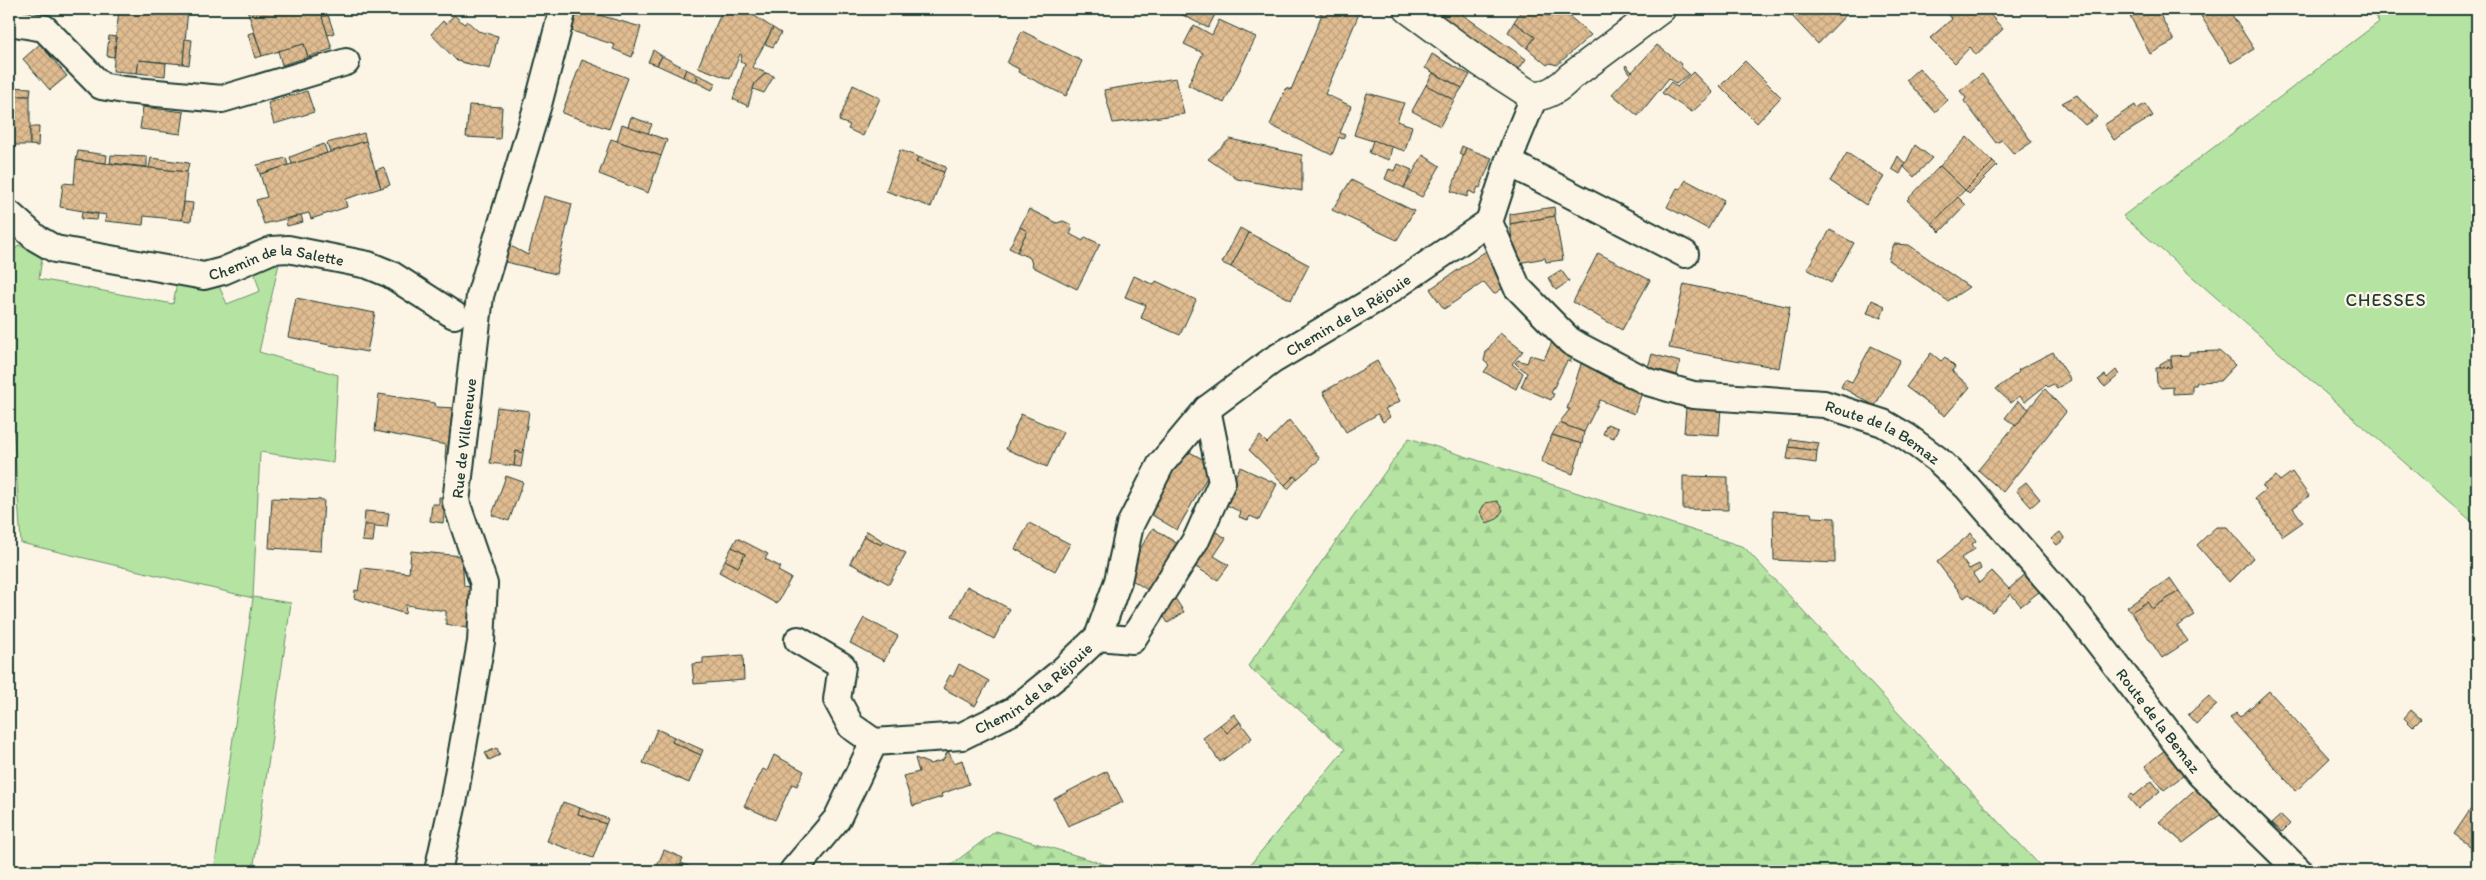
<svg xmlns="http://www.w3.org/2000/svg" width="2486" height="880" viewBox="0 0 2486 880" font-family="Itim,sans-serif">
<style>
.green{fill:#b5e4a2;stroke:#6a906b}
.forest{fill:url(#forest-firs);stroke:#6a906b}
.building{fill:url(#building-cross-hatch);stroke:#1f3d34}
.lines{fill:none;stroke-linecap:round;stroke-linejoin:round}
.minor-casing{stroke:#1f3d34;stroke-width:30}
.major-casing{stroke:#1f3d34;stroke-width:31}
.minor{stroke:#fcf5e5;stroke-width:26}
.major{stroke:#fcf5e5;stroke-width:28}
.labels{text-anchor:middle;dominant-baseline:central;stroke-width:4.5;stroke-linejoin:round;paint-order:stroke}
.street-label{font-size:16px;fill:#1f3d34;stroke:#fcf5e5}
.neighbourhood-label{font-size:18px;letter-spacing:1px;fill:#1f3d34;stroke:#fcf5e5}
</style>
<defs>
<pattern id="forest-firs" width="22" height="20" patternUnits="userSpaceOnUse" patternTransform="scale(1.25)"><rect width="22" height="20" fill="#b5e4a2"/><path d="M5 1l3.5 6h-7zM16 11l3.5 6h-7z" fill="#9bc48c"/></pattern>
<pattern id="building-cross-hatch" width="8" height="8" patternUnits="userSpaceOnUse" patternTransform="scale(1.25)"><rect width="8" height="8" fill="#e0bc91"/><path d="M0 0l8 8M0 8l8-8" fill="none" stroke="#c0a27e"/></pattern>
</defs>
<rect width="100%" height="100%" fill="#fcf5e5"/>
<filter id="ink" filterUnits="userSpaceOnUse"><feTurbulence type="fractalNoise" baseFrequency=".02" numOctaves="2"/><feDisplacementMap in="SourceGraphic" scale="10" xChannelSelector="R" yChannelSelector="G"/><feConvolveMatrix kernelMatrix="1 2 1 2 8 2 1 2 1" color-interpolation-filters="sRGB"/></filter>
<g filter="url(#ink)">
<g class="green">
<polygon points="2370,9 2477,9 2477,526 2123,216 2379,22"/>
<polygon points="19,245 42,258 39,279 173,304 177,282 218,284 227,304 260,291 253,269 280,259 259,352 338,375 333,463 260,452 253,597 291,603 253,871 214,871 253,598 21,543 9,364 9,256"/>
</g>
<g class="forest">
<polygon points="1409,438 1744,547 2045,871 1245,871 1345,749 1248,666"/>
<polygon points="996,831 1127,871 943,871"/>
</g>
<g class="building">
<polygon points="119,9 188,9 183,64 139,60 137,73 113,71"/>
<polygon points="247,9 320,9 332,49 308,57 304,44 262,56"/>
<polygon points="568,9 593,9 601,11 599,15 641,27 632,57 613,49 615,45 563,28"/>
<polygon points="723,9 744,9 773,28 752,67 766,73 755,83 748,106 733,99 745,64 740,62 742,55 740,54 730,79 698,67"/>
<polygon points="1171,9 1218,9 1208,28"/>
<polygon points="1321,9 1361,9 1325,94 1351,106 1340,133 1345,135 1343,139 1339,137 1332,155 1270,125 1286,88 1291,90 1322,14 1319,13"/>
<polygon points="1445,9 1463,9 1466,11 1463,15 1526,59 1519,69 1514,70 1441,17"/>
<polygon points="1522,9 1538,9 1549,16 1553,9 1561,9 1591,35 1557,65 1550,63 1547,65 1527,48 1535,37 1514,22"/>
<polygon points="1797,9 1844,9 1848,13 1818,44 1791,15"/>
<polygon points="1944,9 1985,9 2003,29 1976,55 1970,47 1955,63 1930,38 1952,19"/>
<polygon points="2129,9 2157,9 2174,41 2150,54 2127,10"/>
<polygon points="2212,9 2228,9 2254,49 2231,63 2201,16"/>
<polygon points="328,15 334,33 328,35 322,17"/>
<polygon points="454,15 464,24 467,21 478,31 498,36 490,69 457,61 431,34 443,21 446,24"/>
<polygon points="1219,20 1256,37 1224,103 1188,85 1203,53 1184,44 1194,25 1212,35"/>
<polygon points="1514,22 1535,37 1527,48 1508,32"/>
<polygon points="773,28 781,33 773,47 765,44"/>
<polygon points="1022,31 1082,61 1066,96 1018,72 1019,69 1007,63"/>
<polygon points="254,32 262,56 255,58 248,34"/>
<polygon points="109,36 116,37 114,57 107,56"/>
<polygon points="185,39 192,40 189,65 183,64"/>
<polygon points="40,44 67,76 50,90 23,59"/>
<polygon points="304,44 308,57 282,65 278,51"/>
<polygon points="1657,45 1681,64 1680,66 1689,74 1676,84 1669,78 1638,116 1612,94 1631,74 1625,67 1626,65 1632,72"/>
<polygon points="653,50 662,56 657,65 648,62"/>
<polygon points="1432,54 1470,75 1462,88 1425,68"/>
<polygon points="662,56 686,69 683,77 657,65"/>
<polygon points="139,60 166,63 165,76 137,73"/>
<polygon points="582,60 628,78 609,129 562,113"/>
<polygon points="1745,61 1781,97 1757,123 1720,86"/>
<polygon points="1919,68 1948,100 1935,112 1906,80"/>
<polygon points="686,69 696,74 695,76 698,78 696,82 683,77"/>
<polygon points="1693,72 1713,93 1692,112 1662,93 1671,82 1677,87"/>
<polygon points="766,73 774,76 764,93 753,89 755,83"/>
<polygon points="1433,73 1462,88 1454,100 1426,85"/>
<polygon points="696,74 716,83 712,90 696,82 698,78 695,76"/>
<polygon points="1982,74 2032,142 2014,154 2002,140 1996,143 1964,101 1966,98 1960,91"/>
<polygon points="1176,78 1184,114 1113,123 1104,90"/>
<polygon points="853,85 880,98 863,136 848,129 850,125 839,121"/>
<polygon points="1426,85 1454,100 1440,126 1412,111"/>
<polygon points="9,87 31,88 30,96 9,96"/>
<polygon points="307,91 314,112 274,124 268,103"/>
<polygon points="1367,93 1404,103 1397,121 1412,126 1405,151 1354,135"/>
<polygon points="2077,95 2097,117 2085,125 2062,103"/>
<rect x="9" y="96" width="21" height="49"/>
<polygon points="2145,104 2153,116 2114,140 2104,125 2135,105 2137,109"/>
<polygon points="469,105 502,107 500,139 466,137"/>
<polygon points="143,107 184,112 181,134 140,129"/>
<polygon points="631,117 652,124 648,134 628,126"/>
<polygon points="622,124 667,140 661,156 617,141"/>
<polygon points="30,127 39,127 38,146 30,145"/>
<polygon points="364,133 366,141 330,152 327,143"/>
<polygon points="1967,137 1993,162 1965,190 1940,166"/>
<polygon points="611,139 661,156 648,193 599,174"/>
<polygon points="1230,139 1302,155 1302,191 1237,179 1208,159"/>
<polygon points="1373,140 1392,147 1389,160 1369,153"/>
<polygon points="366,141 381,188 345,199 347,207 311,219 309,213 264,224 256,200 267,197 260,174"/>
<polygon points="324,144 327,153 292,164 290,157"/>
<polygon points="1915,145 1932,158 1914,177 1904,167"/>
<polygon points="1462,146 1466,148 1463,156 1459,154"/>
<polygon points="1466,148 1492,158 1480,188 1478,187 1475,194 1469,191 1467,197 1451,191"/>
<polygon points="900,150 918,157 916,162 944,172 931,207 886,191"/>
<polygon points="78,151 107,155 106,163 76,160"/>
<polygon points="1847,153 1884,177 1866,205 1830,181"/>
<polygon points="111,155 147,157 147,167 110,163"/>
<polygon points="1423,155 1440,166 1422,197 1404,188"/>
<polygon points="1898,156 1905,164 1900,174 1892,169"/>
<polygon points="918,157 946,167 944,172 916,162"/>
<polygon points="151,158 189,163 187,172 149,168"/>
<polygon points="286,158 288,165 260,174 257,165"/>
<polygon points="76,160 187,172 182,220 144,216 143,225 105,221 106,215 60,207 63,183 74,184"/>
<polygon points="1993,162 1997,166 1969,194 1965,190"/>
<polygon points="1398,164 1412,170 1404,188 1385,179 1389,169 1395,171"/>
<polygon points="1940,166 1965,190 1932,224 1907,200"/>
<polygon points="384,167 390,185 381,188 376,170"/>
<polygon points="1351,180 1414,211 1397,240 1332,210"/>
<polygon points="1686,180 1724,200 1708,229 1667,207 1677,188 1680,189"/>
<polygon points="544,196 572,204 556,274 493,259 499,240 528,255"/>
<polygon points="1958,197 1966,205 1940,232 1932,224"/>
<polygon points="184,202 193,203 191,221 182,220"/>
<polygon points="1554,207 1555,216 1510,224 1510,214"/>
<polygon points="1029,209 1057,223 1063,221 1070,224 1072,230 1070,234 1083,241 1085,237 1100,244 1077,289 1033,267 1030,258 1017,252 1027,231 1020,227"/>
<polygon points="82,212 98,214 97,220 81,219"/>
<polygon points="301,215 303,222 287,226 286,220"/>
<polygon points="1555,216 1563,260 1546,262 1545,258 1518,263 1513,247 1510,224"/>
<polygon points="1020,227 1027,231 1017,252 1009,248"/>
<polygon points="1240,228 1249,233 1231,267 1222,263"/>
<polygon points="1830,230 1854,243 1831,283 1807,269"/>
<polygon points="1249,233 1309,265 1291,300 1231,267"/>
<polygon points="1894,244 1909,245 1969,287 1948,301 1888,260"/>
<polygon points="1486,251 1509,284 1494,294 1484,282 1444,309 1430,289"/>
<polygon points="1598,253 1650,280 1622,330 1573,302"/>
<polygon points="1561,270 1569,281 1556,290 1548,278"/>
<polygon points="1134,276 1154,285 1156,281 1196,300 1180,335 1141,318 1146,305 1125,297"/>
<polygon points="1684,284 1790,307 1779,368 1669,348"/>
<polygon points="296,298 375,313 367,352 288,337"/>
<polygon points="1872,300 1885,306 1881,318 1867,313"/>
<polygon points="1500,333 1523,351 1512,364 1523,373 1516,389 1484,372 1489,365 1484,361 1486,352"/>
<polygon points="1554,338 1573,356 1570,362 1567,361 1551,393 1554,394 1551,400 1521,387 1527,373 1515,363 1518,360 1527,363 1530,355 1544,359"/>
<polygon points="1871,346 1900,360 1875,406 1841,387 1845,379 1852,382"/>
<polygon points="2219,351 2235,365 2220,381 2197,382 2196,385 2192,385 2192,393 2173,394 2173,387 2161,388 2157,383 2156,368 2171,367 2171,356 2189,355 2189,352"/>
<polygon points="2053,352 2071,380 2057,389 2053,384 2048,387 2046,385 2025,402 2020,396 2011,403 1996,389 2019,372 2018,370"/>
<polygon points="1931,353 1941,361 1945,357 1955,367 1952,371 1970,387 1945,416 1906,387"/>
<polygon points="1652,354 1680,362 1677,375 1648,367"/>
<polygon points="2167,360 2171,360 2171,367 2160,368 2160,364"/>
<polygon points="1377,361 1400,401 1385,409 1390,417 1383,422 1378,414 1346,432 1323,392"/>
<polygon points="1582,361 1611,376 1609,379 1642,393 1634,414 1600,400 1584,432 1559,423 1570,409 1567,409"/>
<polygon points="2116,370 2119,375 2105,387 2098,380 2105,375 2107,378"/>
<polygon points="2045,389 2066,412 2003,492 1978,470"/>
<polygon points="379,394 435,403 436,407 457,408 452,460 445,459 446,445 375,431"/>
<polygon points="2018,401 2029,409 2016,426 2005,418"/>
<polygon points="497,407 529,411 523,453 516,451 514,466 490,463"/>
<polygon points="1686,407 1721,408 1719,435 1684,433"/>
<polygon points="1021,414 1063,432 1047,467 1006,449"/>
<polygon points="1289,420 1320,459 1297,479 1294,476 1285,485 1249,450 1260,436 1267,443"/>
<polygon points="1559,423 1584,432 1582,444 1552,435"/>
<polygon points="1607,424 1618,428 1614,438 1603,434"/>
<polygon points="1552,435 1582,444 1573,474 1541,462"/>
<polygon points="1790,439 1819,443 1817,451 1789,447"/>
<polygon points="1789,447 1817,451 1816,463 1787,459"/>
<polygon points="1182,448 1214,465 1177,530 1147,512"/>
<polygon points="516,451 523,453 521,467 514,466"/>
<polygon points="1240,467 1277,484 1259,520 1250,516 1248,520 1239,517 1241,512 1222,503"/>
<polygon points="2292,472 2309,496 2293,508 2303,522 2283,536 2255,498 2265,490 2262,486 2276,476 2280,481"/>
<polygon points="506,476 523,482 509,521 492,515"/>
<polygon points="1294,476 1297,479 1288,489 1285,485"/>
<polygon points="1683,476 1728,477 1728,510 1683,509"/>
<polygon points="2026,482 2040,499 2031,507 2016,490"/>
<polygon points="439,497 446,498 443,523 430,521 432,504 439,504"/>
<polygon points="272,498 324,500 321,551 269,548"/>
<polygon points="1497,501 1503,510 1497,519 1487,523 1480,512 1485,503"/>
<polygon points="365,511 389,513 387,527 364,525"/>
<polygon points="1773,511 1811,513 1812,517 1835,518 1835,563 1774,560"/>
<polygon points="1029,523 1070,544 1055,571 1015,549"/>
<polygon points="364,525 375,525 373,542 362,541"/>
<polygon points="1206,526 1226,538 1214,556 1229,565 1218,580 1185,561"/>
<polygon points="2216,527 2227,527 2253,558 2229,582 2197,545"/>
<polygon points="1153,528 1181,546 1151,592 1124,575"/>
<polygon points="867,531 883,541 881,545 864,536"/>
<polygon points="2060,532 2065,539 2057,545 2051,539"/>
<polygon points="1971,533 1976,541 1972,544 1975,549 1961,558 1969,569 1979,564 1981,569 1973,574 1979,583 1992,571 2009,589 2033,567 2048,585 2021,606 2011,594 1992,612 1969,594 1964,598 1937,562"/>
<polygon points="864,536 881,545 883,541 906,553 889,584 850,563"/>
<polygon points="737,538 768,554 765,559 781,567 778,571 791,578 777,604 719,572 725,560 738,567 745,554 732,547"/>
<polygon points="732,547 745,554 738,567 725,560"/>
<polygon points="411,551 462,556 464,586 471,587 471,629 446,624 446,611 406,605 405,614 354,598 355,590 358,591 362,568 409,573"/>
<polygon points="2170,578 2179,591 2152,609 2147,602 2131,612 2127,607"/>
<polygon points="967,586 1010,609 994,639 952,616"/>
<polygon points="2179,591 2195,615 2177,626 2188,641 2162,658 2131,612 2147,602 2152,609"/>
<polygon points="1171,592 1184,612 1168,623 1157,606"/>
<polygon points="864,618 898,636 884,661 850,643"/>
<polygon points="743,655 744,680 694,684 692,664 703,663 703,658"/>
<polygon points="959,664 989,681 975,706 943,688 950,675 953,677"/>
<polygon points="2269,691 2330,758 2296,791 2230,718 2236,713 2240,717"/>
<polygon points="2209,696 2217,705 2196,724 2188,715"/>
<polygon points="2411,710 2421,719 2413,727 2404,718"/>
<polygon points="1234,714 1240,722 1227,733 1220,725"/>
<polygon points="1240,722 1252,738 1220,762 1203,738 1220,725 1227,733"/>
<polygon points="657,729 674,737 672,742 701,755 689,783 643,763"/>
<polygon points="674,737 703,750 701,755 672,742"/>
<polygon points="2171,745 2192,769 2164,790 2145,766"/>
<polygon points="497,748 500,755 489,760 485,753"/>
<polygon points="948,751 954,763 962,760 969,784 941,794 942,797 913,806 903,776 919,772 915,758 930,764 943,760"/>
<polygon points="774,755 804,771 797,786 792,784 775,820 744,806 763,769 767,771"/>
<polygon points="1107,771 1123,802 1068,826 1054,799"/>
<polygon points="2152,781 2160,791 2138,809 2128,797 2132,794 2134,796"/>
<polygon points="2203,782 2229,808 2183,843 2159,822"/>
<polygon points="2477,800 2477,851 2454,834"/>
<polygon points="563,802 580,808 578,814 606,824 593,858 547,841"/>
<polygon points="580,808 608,819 606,824 578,814"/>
<polygon points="2281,815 2290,824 2282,832 2272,823"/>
<polygon points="664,850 683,858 681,863 700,871 655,871"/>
</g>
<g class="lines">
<g class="minor-casing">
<g id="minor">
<polyline points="9,22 44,28 101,86 124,90 222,99 346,62"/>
<path id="s1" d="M 1534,97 L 1515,143 L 1489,222 L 1517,287 L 1571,342 L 1648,382 L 1693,395 L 1824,404 L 1883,423 L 1907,437 L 1938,460 L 1967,487 L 2073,609 L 2200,774 L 2299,871"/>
<polyline points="1508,162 1685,254"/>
<path id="s2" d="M 9,214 L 36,238 L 55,249 L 204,276 L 223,271 L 272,250 L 288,249 L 368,265 L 390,274 L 454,315"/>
<polyline points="1098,637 1132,640 1197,538 1222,482 1207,409"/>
<polyline points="798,640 842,666 837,700 851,726 874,742"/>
<path id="s3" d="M 438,871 L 454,798 L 481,642 L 484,584 L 456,502 L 480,296 L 539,101 L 563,9"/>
<path id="s4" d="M 793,871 L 837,819 L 874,742 L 962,736 L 1013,711 L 1060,673 L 1098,637 L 1118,581 L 1130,525 L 1161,464 L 1207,409 L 1273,360 L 1381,296 L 1489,222"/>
</g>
</g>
<g class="major-casing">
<path id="major" d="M 1408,9 L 1480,62 L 1534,97 C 1548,95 1560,88 1570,77 L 1661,9"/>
</g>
<use href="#minor" class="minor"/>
<use href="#major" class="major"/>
</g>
</g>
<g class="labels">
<g class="street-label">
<text stroke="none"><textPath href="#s2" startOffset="285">Chemin de la Salette</textPath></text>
<text stroke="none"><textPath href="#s4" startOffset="838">Chemin de la Réjouie</textPath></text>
<text stroke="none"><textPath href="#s1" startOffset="611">Route de la Bemaz</textPath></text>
<text stroke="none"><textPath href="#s3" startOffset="442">Rue de Villeneuve</textPath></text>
<text stroke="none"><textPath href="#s4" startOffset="328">Chemin de la Réjouie</textPath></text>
<text stroke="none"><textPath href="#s1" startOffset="1016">Route de la Bemaz</textPath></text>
</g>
<g class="neighbourhood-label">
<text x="2386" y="300">CHESSES</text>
</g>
</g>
<rect width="2486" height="880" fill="none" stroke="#fcf5e5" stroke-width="30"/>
<rect x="15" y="15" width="2456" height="850" fill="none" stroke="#1f3d34" stroke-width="2" filter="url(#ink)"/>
</svg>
